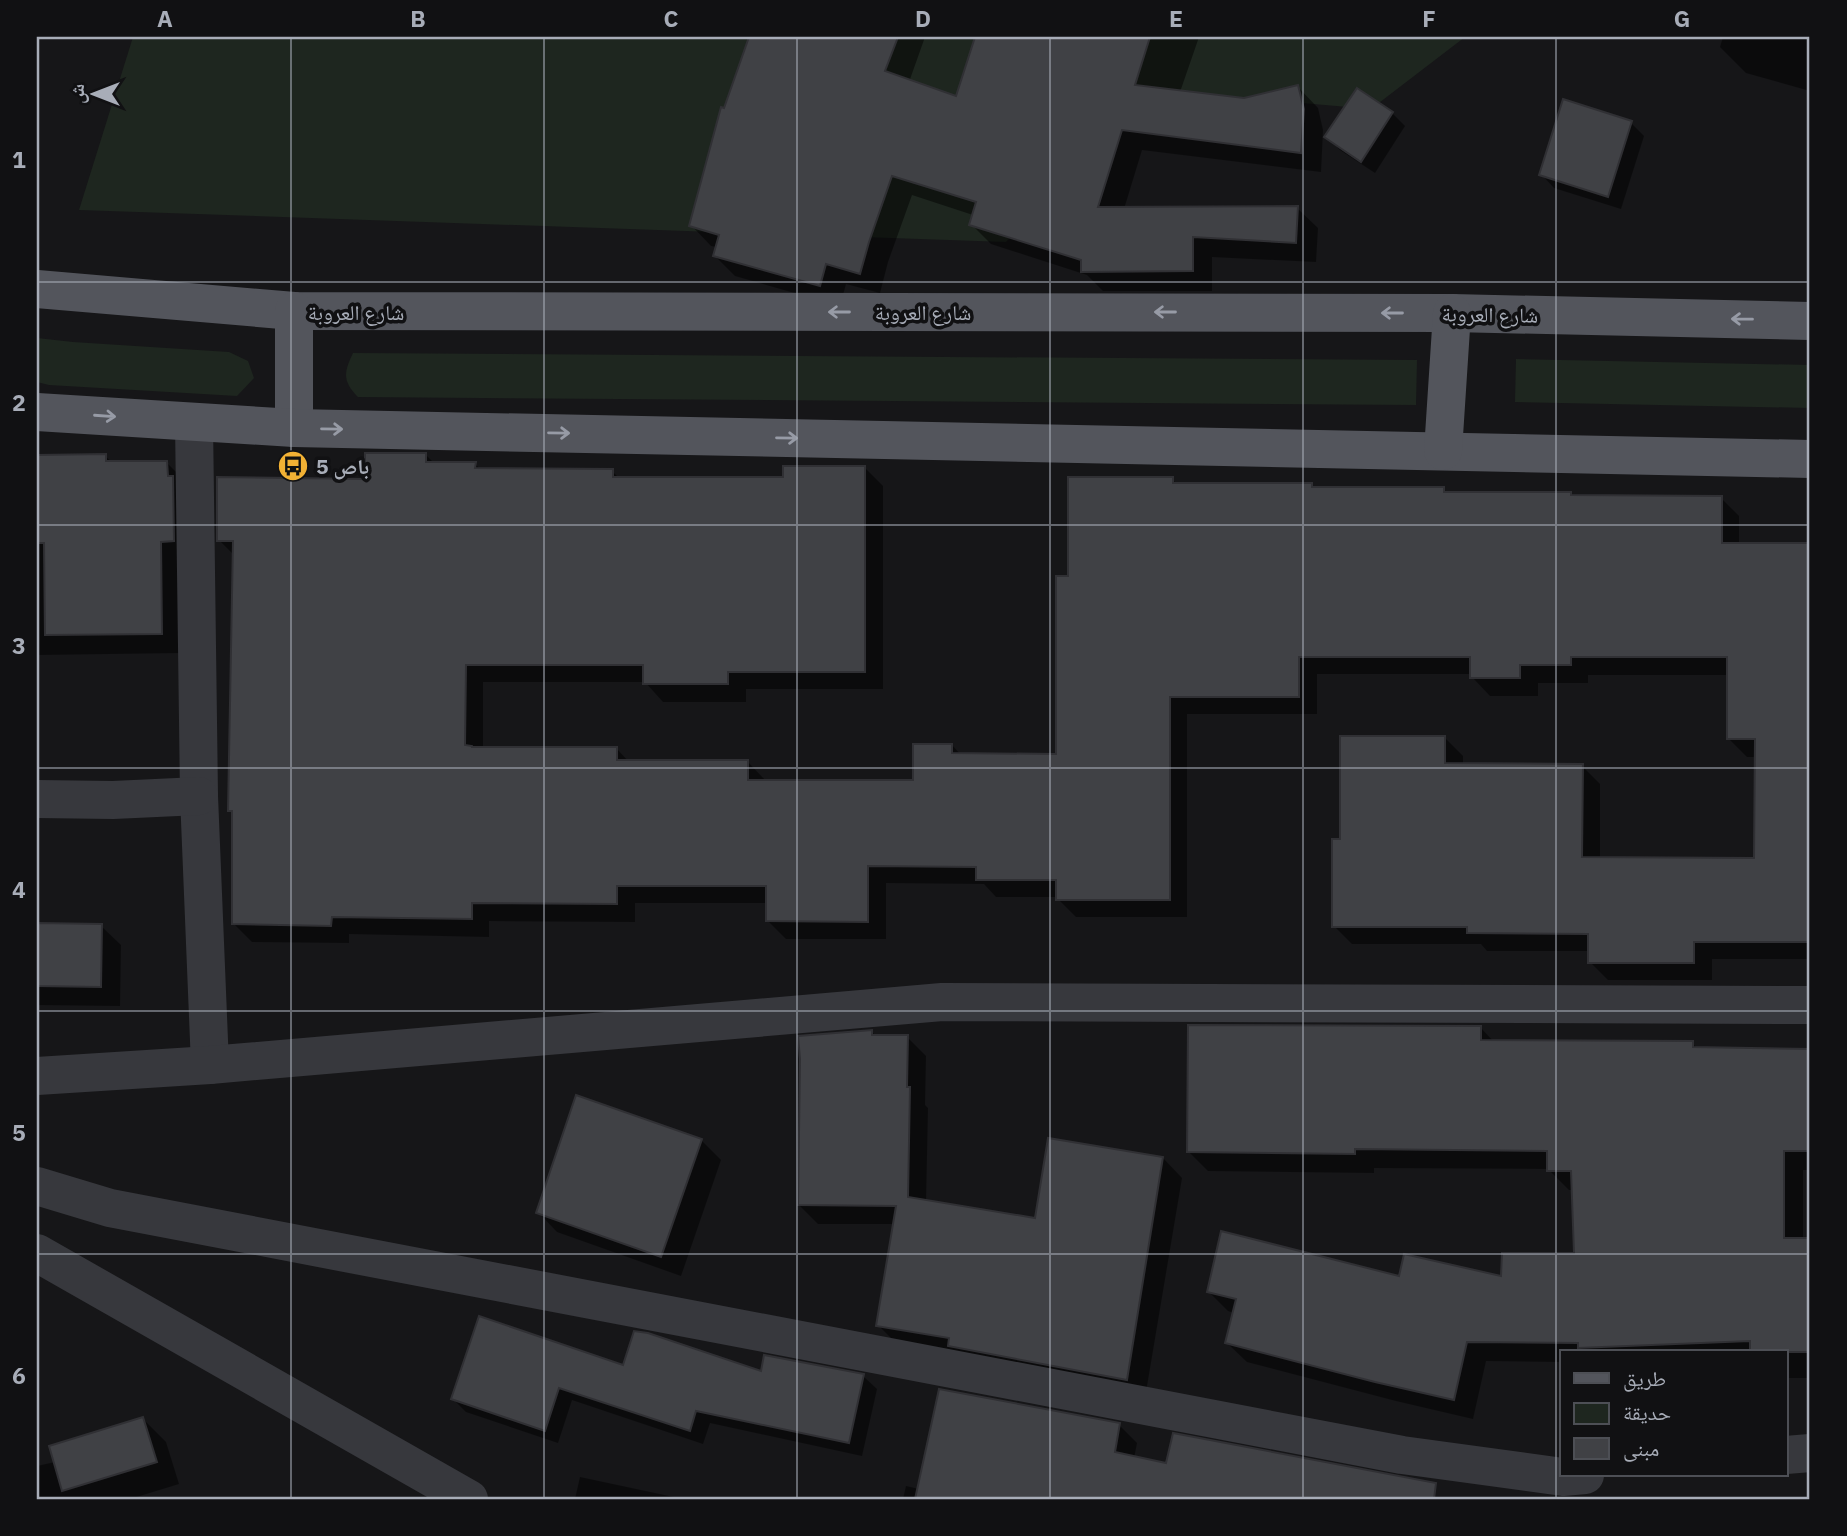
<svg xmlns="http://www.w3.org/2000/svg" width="1847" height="1536" viewBox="0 0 1847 1536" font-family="'IBM Plex Sans','Noto Naskh Arabic',sans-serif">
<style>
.green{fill:#1e261f}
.shadow{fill:#0007}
.building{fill:#404145;stroke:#303034;stroke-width:2}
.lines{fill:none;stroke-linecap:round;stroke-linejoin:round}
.minor{stroke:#37383d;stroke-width:38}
.major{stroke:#53555c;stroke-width:38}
.oneway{stroke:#979ba6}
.grid{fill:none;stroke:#a8adb8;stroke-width:2;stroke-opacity:0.55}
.labels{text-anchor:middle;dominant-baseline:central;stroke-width:7;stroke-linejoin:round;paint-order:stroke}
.street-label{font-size:21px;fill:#a8adb8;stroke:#111113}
.poi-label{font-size:21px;font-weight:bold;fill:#a8adb8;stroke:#111113;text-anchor:start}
.neatline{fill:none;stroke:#a8adb8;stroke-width:2.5}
.grid-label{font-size:23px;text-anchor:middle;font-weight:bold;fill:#a8adb8}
</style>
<rect width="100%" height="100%" fill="#161618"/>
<g class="green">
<polygon points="133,37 1465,37 1371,109 1150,90 1006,242 79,210"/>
<polygon points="37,338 73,342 229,352 248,361 254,378 237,396 49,385 37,382"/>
<path d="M 353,353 L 1417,360 L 1416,405 L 358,397 C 342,381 344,372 353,353 Z"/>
<polygon points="1516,359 1810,365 1810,408 1515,402"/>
</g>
<g class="shadow">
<polygon points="751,37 925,37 909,82 957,99 984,62 991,37 1199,37 1180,92 1244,100 1298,87 1318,108 1323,130 1321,172 1142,150 1124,209 1297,208 1318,228 1316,262 1212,257 1212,291 1103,291 1087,275 991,244 971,224 973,215 912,195 888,262 880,293 846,284 840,306 735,276 715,256 717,247 711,246 691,225 725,110"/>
<polygon points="1723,37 1810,37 1810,91 1746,73 1720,47"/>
<polygon points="1392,113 1405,126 1375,173 1340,150 1327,137"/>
<polygon points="1631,123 1644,136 1621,209 1554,188 1541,174"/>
<polygon points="425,454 435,464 475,464 481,470 612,471 619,478 785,478 865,468 883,486 883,689 746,689 746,702 663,702 645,682 483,682 483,749 617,749 629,762 748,762 766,781 915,781 952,745 961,755 1058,755 1070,578 1172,479 1178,485 1311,485 1316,489 1443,489 1448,493 1570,493 1574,497 1721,498 1739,516 1739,545 1810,545 1810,959 1712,959 1712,980 1608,980 1590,962 1590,951 1487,951 1481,944 1352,944 1334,926 1342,840 1445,738 1463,756 1463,765 1582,766 1600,784 1600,859 1756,860 1757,757 1747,757 1728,738 1729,675 1588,675 1588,683 1538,683 1538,696 1490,696 1472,677 1472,674 1317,674 1317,714 1187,714 1187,917 1076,917 1058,899 1058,897 996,897 984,884 886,883 886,939 786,939 768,921 768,903 635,903 635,922 489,921 489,937 349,934 349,943 252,942 234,924 234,814 230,810 234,555 219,540 367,481"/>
<polygon points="105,456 113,463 167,463 186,482 181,653 37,655 37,457"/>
<polygon points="37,925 101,926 121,945 120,1006 37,1005"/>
<polygon points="1480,1027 1494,1042 1692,1043 1698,1049 1810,1050 1810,1170 1803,1170 1803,1240 1810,1240 1810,1378 1786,1378 1786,1352 1562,1352 1562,1362 1486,1361 1473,1419 1396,1401 1247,1362 1227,1343 1234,1313 1228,1311 1209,1292 1400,1278 1503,1278 1576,1254 1573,1190 1569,1190 1548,1169 1374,1168 1374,1173 1208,1171 1188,1151"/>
<polygon points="872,1032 877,1037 907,1037 926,1056 925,1105 928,1108 926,1202 1036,1220 1163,1158 1182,1178 1145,1398 897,1344 878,1325 895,1224 818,1224 799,1205"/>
<polygon points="701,1140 721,1160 681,1276 557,1232 538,1212"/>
<polygon points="624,1367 863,1376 877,1389 862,1456 710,1423 703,1444 572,1400 558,1443 466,1412 453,1399"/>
<polygon points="143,1419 166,1442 179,1484 130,1499 37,1499 37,1466 55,1462"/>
<polygon points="1119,1425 1137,1443 1134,1458 1167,1465 1400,1498 1435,1498 1436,1499 903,1499 906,1486 919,1489"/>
<polygon points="580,1477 683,1499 575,1499"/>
</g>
<g class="building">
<polygon points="749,37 898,37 885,71 956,96 975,37 1150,37 1135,85 1244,98 1298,85 1304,109 1301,153 1122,130 1098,207 1298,206 1296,243 1193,237 1193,271 1081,272 1081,260 969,225 976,202 892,176 869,242 860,274 826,264 820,286 713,256 719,235 689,226 721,107 724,108"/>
<polygon points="1357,88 1393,112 1361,162 1324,137"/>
<polygon points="1563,99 1632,121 1608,197 1539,175"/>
<polygon points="365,453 426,453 426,462 476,462 475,468 613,469 613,477 783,477 783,466 865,466 865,672 728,672 728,684 643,684 643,665 466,665 465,745 472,746 472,747 617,747 617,760 748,760 748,780 913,780 913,744 952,744 952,753 1056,754 1056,576 1068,576 1068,477 1173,477 1173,483 1312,483 1312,487 1444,487 1444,492 1571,492 1571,495 1722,496 1722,543 1810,543 1810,942 1694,942 1694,963 1588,963 1588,934 1467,933 1467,927 1332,927 1332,839 1340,839 1340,736 1445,736 1445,763 1583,764 1582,857 1754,858 1755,739 1727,739 1727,657 1571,657 1571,665 1520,665 1520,678 1470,678 1470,657 1299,657 1299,697 1170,697 1170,900 1056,900 1056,880 976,880 976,867 868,866 868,922 766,921 766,886 617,886 617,904 472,903 472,919 332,917 331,926 232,924 232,811 228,811 233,541 217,541 217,477 365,479"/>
<polygon points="106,454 106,461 167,461 168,476 173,476 174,541 161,542 162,634 45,635 44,543 37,543 37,455"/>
<polygon points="37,923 102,924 101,987 37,986"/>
<polygon points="1188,1025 1481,1026 1481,1040 1693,1041 1693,1047 1810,1049 1810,1151 1784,1151 1784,1238 1810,1238 1810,1352 1750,1352 1750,1341 1578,1348 1578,1343 1467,1342 1454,1400 1375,1382 1225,1343 1236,1299 1207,1292 1221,1231 1399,1276 1404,1254 1501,1276 1502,1253 1574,1253 1571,1171 1547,1171 1547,1151 1355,1149 1355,1154 1187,1152"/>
<polygon points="872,1030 872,1035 908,1035 907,1087 910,1087 908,1197 1035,1218 1048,1138 1163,1157 1127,1380 948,1346 949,1338 876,1326 896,1206 798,1205 800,1059 798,1036"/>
<polygon points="576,1095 702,1139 661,1257 536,1213"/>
<polygon points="479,1316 623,1365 634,1331 648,1333 761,1371 764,1355 864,1374 849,1443 696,1411 690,1431 559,1388 545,1431 451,1399"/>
<polygon points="939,1389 1120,1423 1115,1452 1166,1463 1173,1433 1436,1483 1434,1499 915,1499"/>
<polygon points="143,1417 157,1462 62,1491 49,1446"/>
</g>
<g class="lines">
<g class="minor">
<polyline points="194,422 199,796 210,1065"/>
<polyline points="37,799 113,800 199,796"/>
<polyline points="37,1076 210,1065 942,1002 1810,1005"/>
<polyline points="37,1186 110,1208 1402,1455 1563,1477 1585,1475"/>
<polyline points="37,1253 469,1499"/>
<polyline points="1786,1455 1810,1453"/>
</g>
<g class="major">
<polyline points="37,289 294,311 1452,313 1810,321"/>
<polyline points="294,311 294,428"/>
<polyline points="37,412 294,428 1810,459"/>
<polyline points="1443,451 1452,313"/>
</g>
</g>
<defs><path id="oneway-shaft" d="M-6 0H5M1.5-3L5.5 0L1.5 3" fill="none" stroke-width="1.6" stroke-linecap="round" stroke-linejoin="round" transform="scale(1.75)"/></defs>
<g class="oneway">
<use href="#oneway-shaft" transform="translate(839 312) rotate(-180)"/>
<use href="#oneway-shaft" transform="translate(1165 312) rotate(-180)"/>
<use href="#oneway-shaft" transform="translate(1392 313) rotate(-180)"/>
<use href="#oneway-shaft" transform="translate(1742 319) rotate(-179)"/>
<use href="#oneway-shaft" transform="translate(105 416) rotate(4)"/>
<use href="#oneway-shaft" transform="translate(332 429) rotate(1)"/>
<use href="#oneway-shaft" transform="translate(559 433) rotate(1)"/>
<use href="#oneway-shaft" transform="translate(787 438) rotate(1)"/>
</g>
<path class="grid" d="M 291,37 L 291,1499M 544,37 L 544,1499M 797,37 L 797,1499M 1050,37 L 1050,1499M 1303,37 L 1303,1499M 1556,37 L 1556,1499M 37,282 L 1810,282M 37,525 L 1810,525M 37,768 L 1810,768M 37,1011 L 1810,1011M 37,1254 L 1810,1254"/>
<defs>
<g id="bus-disc" transform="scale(1.575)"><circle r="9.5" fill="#f2b134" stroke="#111113"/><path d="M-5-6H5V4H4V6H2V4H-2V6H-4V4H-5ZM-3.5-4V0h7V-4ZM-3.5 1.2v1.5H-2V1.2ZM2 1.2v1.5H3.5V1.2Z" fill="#111"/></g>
</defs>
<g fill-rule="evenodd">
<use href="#bus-disc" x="293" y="466"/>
</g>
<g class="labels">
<g class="street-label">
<text x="356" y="312">شارع العروبة</text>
<text x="923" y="312">شارع العروبة</text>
<text transform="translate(1490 314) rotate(1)">شارع العروبة</text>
</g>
<g class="poi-label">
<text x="316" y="466">باص 5</text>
</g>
</g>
<rect width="1847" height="1536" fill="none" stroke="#111113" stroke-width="77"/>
<rect x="1560" y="1350" width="228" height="126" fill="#111113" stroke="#4d4f55" stroke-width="2"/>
<rect x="1574" y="1373" width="35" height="10" fill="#53555c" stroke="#4d4f55" stroke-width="2"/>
<text x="1623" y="1386" font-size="21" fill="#a8adb8">طريق</text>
<rect x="1574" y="1403" width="35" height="21" fill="#1e261f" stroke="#4d4f55" stroke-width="2"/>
<text x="1623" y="1420" font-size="21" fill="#a8adb8">حديقة</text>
<rect x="1574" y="1438" width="35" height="21" fill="#404145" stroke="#4d4f55" stroke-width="2"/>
<text x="1623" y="1456" font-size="21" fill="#a8adb8">مبنى</text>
<g transform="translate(94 94) rotate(270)" stroke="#111113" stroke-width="5" paint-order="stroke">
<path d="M0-5L12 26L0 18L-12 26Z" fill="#a8adb8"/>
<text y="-10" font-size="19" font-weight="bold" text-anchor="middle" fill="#a8adb8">ش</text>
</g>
<rect x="38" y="38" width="1770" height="1460" class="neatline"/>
<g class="grid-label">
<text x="165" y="27">A</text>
<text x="418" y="27">B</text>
<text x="671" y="27">C</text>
<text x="923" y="27">D</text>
<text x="1176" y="27">E</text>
<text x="1429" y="27">F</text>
<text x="1682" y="27">G</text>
<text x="19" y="168">1</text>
<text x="19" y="411">2</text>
<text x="19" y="654">3</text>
<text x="19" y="898">4</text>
<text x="19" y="1141">5</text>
<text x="19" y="1384">6</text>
</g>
</svg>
